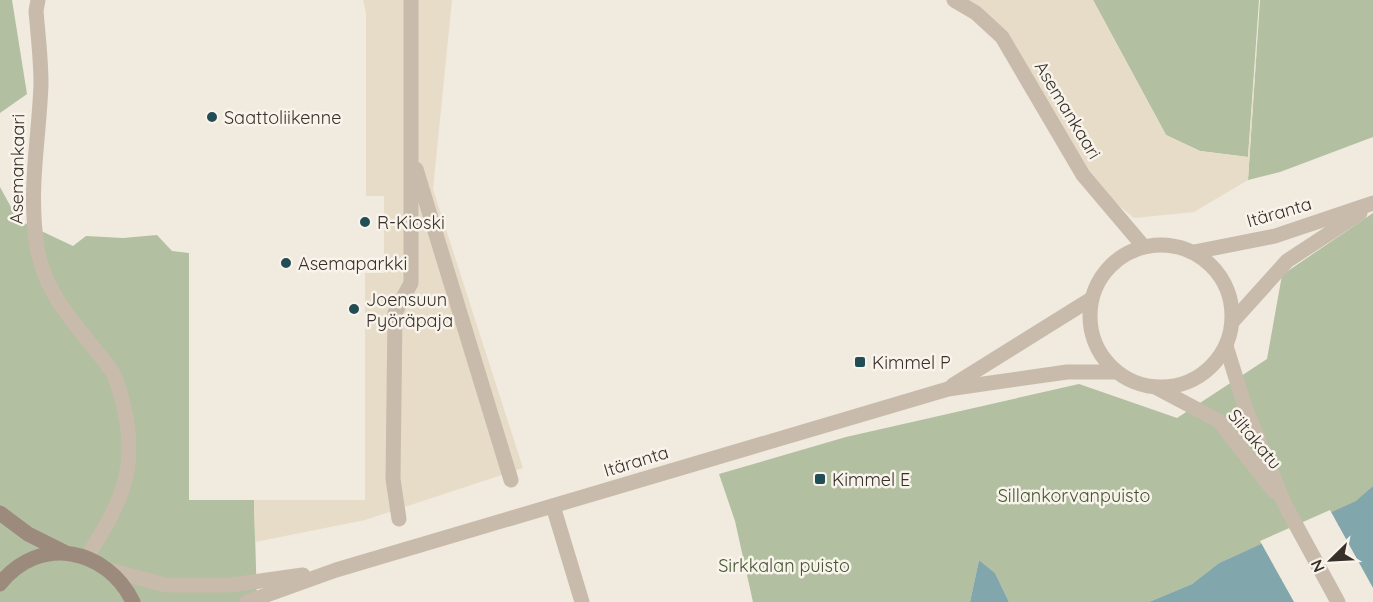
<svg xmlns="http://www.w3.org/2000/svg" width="1373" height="602" viewBox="0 0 1373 602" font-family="Quicksand,sans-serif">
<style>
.green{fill:#b2bfa0}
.plaza{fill:#e7dcc8}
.water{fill:#81a6ab}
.pier{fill:#f1eadf}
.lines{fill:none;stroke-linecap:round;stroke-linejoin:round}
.service{stroke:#c8bbac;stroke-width:15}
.pedestrian{stroke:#c8bbac;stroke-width:15}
.tertiary{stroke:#c8bbac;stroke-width:15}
.secondary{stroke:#9c8b7d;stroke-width:15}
.poi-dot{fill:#234d55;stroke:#f9f4eb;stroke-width:2}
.labels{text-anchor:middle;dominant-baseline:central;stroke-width:5;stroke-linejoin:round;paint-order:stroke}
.street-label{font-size:18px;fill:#372f2a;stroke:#f9f4eb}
.poi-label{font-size:18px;fill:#372f2a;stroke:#f9f4eb;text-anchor:start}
.park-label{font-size:18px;fill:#435330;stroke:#f9f4eb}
</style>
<rect width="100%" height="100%" fill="#f1eadf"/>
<g class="green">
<polygon points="0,0 12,0 27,94 0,113"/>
<polygon points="1093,0 1259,0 1248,157 1200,151 1166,135"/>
<polygon points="1260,0 1373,0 1373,137 1280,172 1248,180"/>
<polygon points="0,187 18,220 73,246 86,236 123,238 157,235 172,251 189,253 189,500 254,500 257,602 0,602"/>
<polygon points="1373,213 1373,486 1357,501 1219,563 1192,584 1149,602 1009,602 995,573 979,560 970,602 753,602 735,521 719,474 846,437 1079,384 1177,418 1267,359 1282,275"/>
</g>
<g class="plaza">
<polygon points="363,0 452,0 433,189 523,468 365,520 255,542 254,500 365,500 365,273 384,273 384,196 366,196 366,13"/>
<polygon points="968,0 1093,0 1166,135 1200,151 1248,157 1260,0 1248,180 1194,212 1134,218 1104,193"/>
</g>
<g class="water">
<polygon points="1373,486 1373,602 1149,602 1192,584 1219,563 1356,501"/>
<polygon points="979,560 995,573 1009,602 970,602"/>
</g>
<polygon class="pier" points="1330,510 1373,588 1373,602 1294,602 1260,541"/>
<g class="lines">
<g class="service">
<path d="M 38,0 L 36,11 C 38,35 41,59 41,84 C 39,141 28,188 37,247 C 45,298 82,330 111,370 C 118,380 121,396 124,408 C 139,472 119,505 87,557"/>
<polyline points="954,0 976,13 1002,37 1083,175 1144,247"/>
<polyline points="553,506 582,602"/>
</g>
<g class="pedestrian">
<polyline points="416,169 511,480"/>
<polyline points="399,519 393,479 395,313 411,283 411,0"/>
</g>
<g class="tertiary">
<circle cx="1161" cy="316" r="71"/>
<polyline points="1194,252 1275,236 1373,203"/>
<polyline points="1233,321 1287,261 1360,213"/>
<polyline points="1226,346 1245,407 1285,505 1338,602"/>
<polyline points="953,385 1091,299"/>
<polyline points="1157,388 1219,421 1274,491"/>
<polyline points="110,570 165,585 231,585 303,575"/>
<polyline points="247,602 336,570 948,389 1067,372 1116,372"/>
</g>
<g class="secondary">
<polyline points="0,513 28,534 64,552"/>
<path d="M 0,584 C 39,534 107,548 133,602"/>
</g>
</g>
<g class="poi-dot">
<circle cx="212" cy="117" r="6"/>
<circle cx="365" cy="222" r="6"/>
<circle cx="286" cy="263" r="6"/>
<circle cx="354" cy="309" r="6"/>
<rect x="854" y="356" width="12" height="12" rx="3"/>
<rect x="814" y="473" width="12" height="12" rx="3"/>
</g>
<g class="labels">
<g class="street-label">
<text transform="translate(1068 110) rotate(59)">Asemankaari</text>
<text transform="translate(17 169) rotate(-89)">Asemankaari</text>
<text transform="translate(1279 212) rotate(-16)">Itäranta</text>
<text transform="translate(1255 439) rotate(50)">Siltakatu</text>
<text transform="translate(636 461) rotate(-17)">Itäranta</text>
</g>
<g class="poi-label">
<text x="224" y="117">Saattoliikenne</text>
<text x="377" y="222">R-Kioski</text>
<text x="298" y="263">Asemaparkki</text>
<text x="366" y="299">Joensuun<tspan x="366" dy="21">Pyöräpaja</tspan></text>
<text x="872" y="362">Kimmel P</text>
<text x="832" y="479">Kimmel E</text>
</g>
<g class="park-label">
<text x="1074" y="495">Sillankorvanpuisto</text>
<text x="784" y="565">Sirkkalan puisto</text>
</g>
</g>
<g transform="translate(1331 560) rotate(246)" stroke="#f9f4eb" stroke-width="4.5" paint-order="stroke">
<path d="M0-4.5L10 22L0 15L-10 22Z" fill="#372f2a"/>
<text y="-9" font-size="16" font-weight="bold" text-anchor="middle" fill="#372f2a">N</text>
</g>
</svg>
